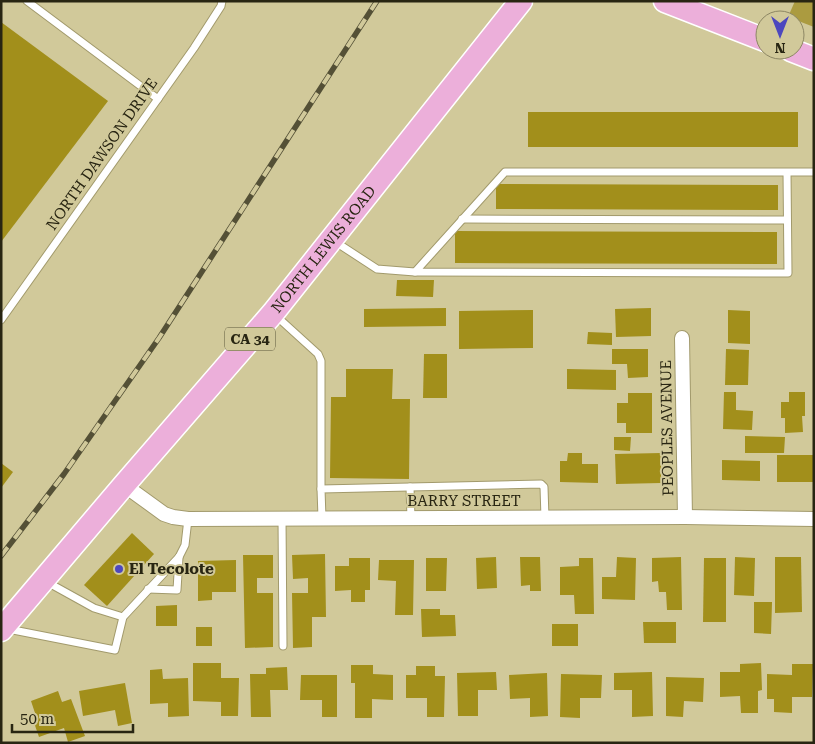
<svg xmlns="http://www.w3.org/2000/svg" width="815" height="744" viewBox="0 0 815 744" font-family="'Roboto Serif',serif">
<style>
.green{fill:#ab9b40}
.building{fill:#a28f1b}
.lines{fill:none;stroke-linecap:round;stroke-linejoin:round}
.lane-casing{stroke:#a29a6c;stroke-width:9}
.street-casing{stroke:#a29a6c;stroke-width:16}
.primary-casing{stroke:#fff;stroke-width:25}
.lane{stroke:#fff;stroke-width:7}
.street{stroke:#fff;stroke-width:14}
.primary{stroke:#ecafda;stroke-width:22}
.rail-casing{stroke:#545036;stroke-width:5.5}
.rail{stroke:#d1c99a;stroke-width:4;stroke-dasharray:11;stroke-linecap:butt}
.poi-dot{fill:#4d48be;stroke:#d1c99a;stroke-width:2}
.labels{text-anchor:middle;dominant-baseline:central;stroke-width:4;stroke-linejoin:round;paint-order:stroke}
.shield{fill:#d1c99a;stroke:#5b563b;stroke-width:1}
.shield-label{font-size:14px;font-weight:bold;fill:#282512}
.street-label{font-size:15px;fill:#282512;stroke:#d1c99a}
.poi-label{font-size:15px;font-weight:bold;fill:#282512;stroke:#d1c99a;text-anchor:start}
</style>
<rect width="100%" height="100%" fill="#d1c99a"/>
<polygon class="green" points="795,1 814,1 814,27 788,17"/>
<g class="building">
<polygon points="1,22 108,101 1,242"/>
<rect x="528" y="112" width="270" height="35"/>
<polygon points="496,184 778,185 778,210 496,209"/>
<polygon points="455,231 777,232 777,264 455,263"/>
<polygon points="397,280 434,280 433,297 396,296"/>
<polygon points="446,308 446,326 364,327 364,309"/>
<polygon points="651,308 651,336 616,337 615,309"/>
<polygon points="533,310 533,348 459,349 459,311"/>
<polygon points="728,310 750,311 750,344 728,343"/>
<polygon points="588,332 612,333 612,345 587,344"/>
<polygon points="612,349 648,349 648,377 628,378 627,364 612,364"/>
<polygon points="726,349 749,350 748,385 725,385"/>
<polygon points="424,354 447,354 447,398 423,398"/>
<polygon points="346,369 393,369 392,399 410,399 409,479 330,478 331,397 346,397"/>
<polygon points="567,369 616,370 616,390 567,389"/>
<polygon points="724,392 736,392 736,410 753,411 752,430 723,429"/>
<polygon points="789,392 805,392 805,416 802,416 803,432 785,433 785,418 781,418 781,402 789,402"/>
<polygon points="628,393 652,393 652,433 626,433 626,423 617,423 617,403 628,403"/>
<polygon points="745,436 785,437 784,453 745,453"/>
<polygon points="614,437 631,437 630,451 614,450"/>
<polygon points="568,453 582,453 582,464 598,464 598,483 560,482 560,461 567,461"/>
<polygon points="661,453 661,483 616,484 615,454"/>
<rect x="777" y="455" width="36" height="27"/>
<polygon points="722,460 760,461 760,481 722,480"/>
<polygon points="1,463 13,472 1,488"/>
<polygon points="132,533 154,554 107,606 84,585"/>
<polygon points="325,554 326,617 312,617 312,647 293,648 292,593 308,593 308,578 293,579 292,555"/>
<polygon points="243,555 273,555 273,578 257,578 257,593 273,593 273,647 245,648"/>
<polygon points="496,557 497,588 477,589 476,558"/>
<polygon points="520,557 540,557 541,591 530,591 530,585 521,586"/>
<polygon points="617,557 636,558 635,600 602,599 602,577 616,577"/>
<polygon points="681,557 682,610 667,610 666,592 659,592 658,581 652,582 652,558"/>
<polygon points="735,557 755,558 754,596 734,595"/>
<polygon points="775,557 801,557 802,612 775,613"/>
<polygon points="349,558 370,558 370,590 365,590 365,602 351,602 351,590 335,591 335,566 349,566"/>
<polygon points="426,558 447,558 446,591 426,591"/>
<polygon points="579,558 593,558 594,614 575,614 574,595 560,595 560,567 579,566"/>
<polygon points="704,558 726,558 726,622 703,622"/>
<polygon points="236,560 236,592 212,592 212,600 198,601 198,561"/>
<polygon points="379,560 414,560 413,615 395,615 396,581 378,580"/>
<polygon points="754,602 772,602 771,634 754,633"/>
<polygon points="177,605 177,626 156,626 156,606"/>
<polygon points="421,609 440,609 440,615 455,615 456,636 422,637"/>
<polygon points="643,622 676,622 676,643 644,643"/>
<rect x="552" y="624" width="26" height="22"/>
<rect x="196" y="627" width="16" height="19"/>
<polygon points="193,663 221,663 221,678 239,678 238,716 221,716 221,702 193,701"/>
<polygon points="761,663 762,690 758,691 758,713 741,713 740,696 720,697 720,672 740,672 740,664"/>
<polygon points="792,664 813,664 812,697 792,697 792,713 774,712 774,699 767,699 767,674 792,675"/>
<polygon points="351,665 373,665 373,674 393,675 393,700 372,699 372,718 355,718 355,683 351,683"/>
<polygon points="416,666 435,666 435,676 445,676 444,717 427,717 427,698 406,698 406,675 416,675"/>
<polygon points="287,667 288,690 270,690 271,717 251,717 250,674 266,674 266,668"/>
<polygon points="162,669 163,679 188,678 189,716 168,717 168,703 150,704 150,670"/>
<polygon points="496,672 497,690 478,690 478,716 458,716 457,673"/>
<polygon points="652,672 653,716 632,717 632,690 614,690 614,673"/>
<polygon points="547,673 548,716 530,717 530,698 510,699 509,675"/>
<polygon points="561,674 602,675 601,698 580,698 580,718 560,717"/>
<polygon points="301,675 337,675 337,717 322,717 322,700 300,700"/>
<polygon points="666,677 704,678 703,702 684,701 683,717 666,716"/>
<polygon points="125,683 132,723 118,726 115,710 83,716 79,691"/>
<polygon points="58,691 62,702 71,699 85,736 68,742 64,728 39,737 31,714 35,713 31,701"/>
</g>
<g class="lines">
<g class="lane-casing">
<g id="lane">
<polyline points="27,1 158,99"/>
<polyline points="787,172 788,273 415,272 505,172 814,172"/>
<polyline points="462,219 787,220"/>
<polyline points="334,241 377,269 415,272"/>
<polyline points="274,314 318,354 321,361 321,489"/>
<polyline points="1,320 194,48 221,6 222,1"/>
<polyline points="410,487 411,518"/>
<polyline points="282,518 283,646"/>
<polyline points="322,518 321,489 541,484 544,487 545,518"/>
<polyline points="47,582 94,608 123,617"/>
<polyline points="148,589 177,590 179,557"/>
<polyline points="8,629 115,650 123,617 179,557 185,545 188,519"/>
</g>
</g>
<g class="street-casing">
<g id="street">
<polyline points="682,338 685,517"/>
<polyline points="124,485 164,514 173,517 188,519 685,517 814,519"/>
</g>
</g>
<g class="primary-casing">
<g id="primary">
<polyline points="665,1 765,40"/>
<polyline points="791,50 814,59"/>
<path id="s1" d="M 1,630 L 124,485 L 273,313 L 521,1"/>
</g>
</g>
<use href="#lane" class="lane"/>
<use href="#street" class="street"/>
<use href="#primary" class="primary"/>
<g class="rail-casing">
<polyline id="rail" points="1,556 64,474 159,338 377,1"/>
</g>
<use href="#rail" class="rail"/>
</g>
<circle class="poi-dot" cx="119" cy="569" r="5"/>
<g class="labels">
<rect class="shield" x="225" y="327.5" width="50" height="23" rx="4"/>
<g class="shield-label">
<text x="250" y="339">CA 34</text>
</g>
<g class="street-label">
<text transform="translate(102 154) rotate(-55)">NORTH DAWSON DRIVE</text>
<text stroke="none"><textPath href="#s1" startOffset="499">NORTH LEWIS ROAD</textPath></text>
<text transform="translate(667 428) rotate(-91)">PEOPLES AVENUE</text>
<text x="464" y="501">BARRY STREET</text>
</g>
<g class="poi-label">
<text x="129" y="569">El Tecolote</text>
</g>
</g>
<rect width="815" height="744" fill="none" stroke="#282512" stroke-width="5"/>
<g transform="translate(780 35) rotate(180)"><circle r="24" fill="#d1c99a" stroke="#8d8764"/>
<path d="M0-4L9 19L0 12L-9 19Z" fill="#4d48be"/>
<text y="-8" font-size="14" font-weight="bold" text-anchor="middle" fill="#282512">N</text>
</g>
<path d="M12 724v8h121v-8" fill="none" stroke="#282512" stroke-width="2.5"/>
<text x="20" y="724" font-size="15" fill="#282512" stroke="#d1c99a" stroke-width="4" paint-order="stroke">50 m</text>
</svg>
